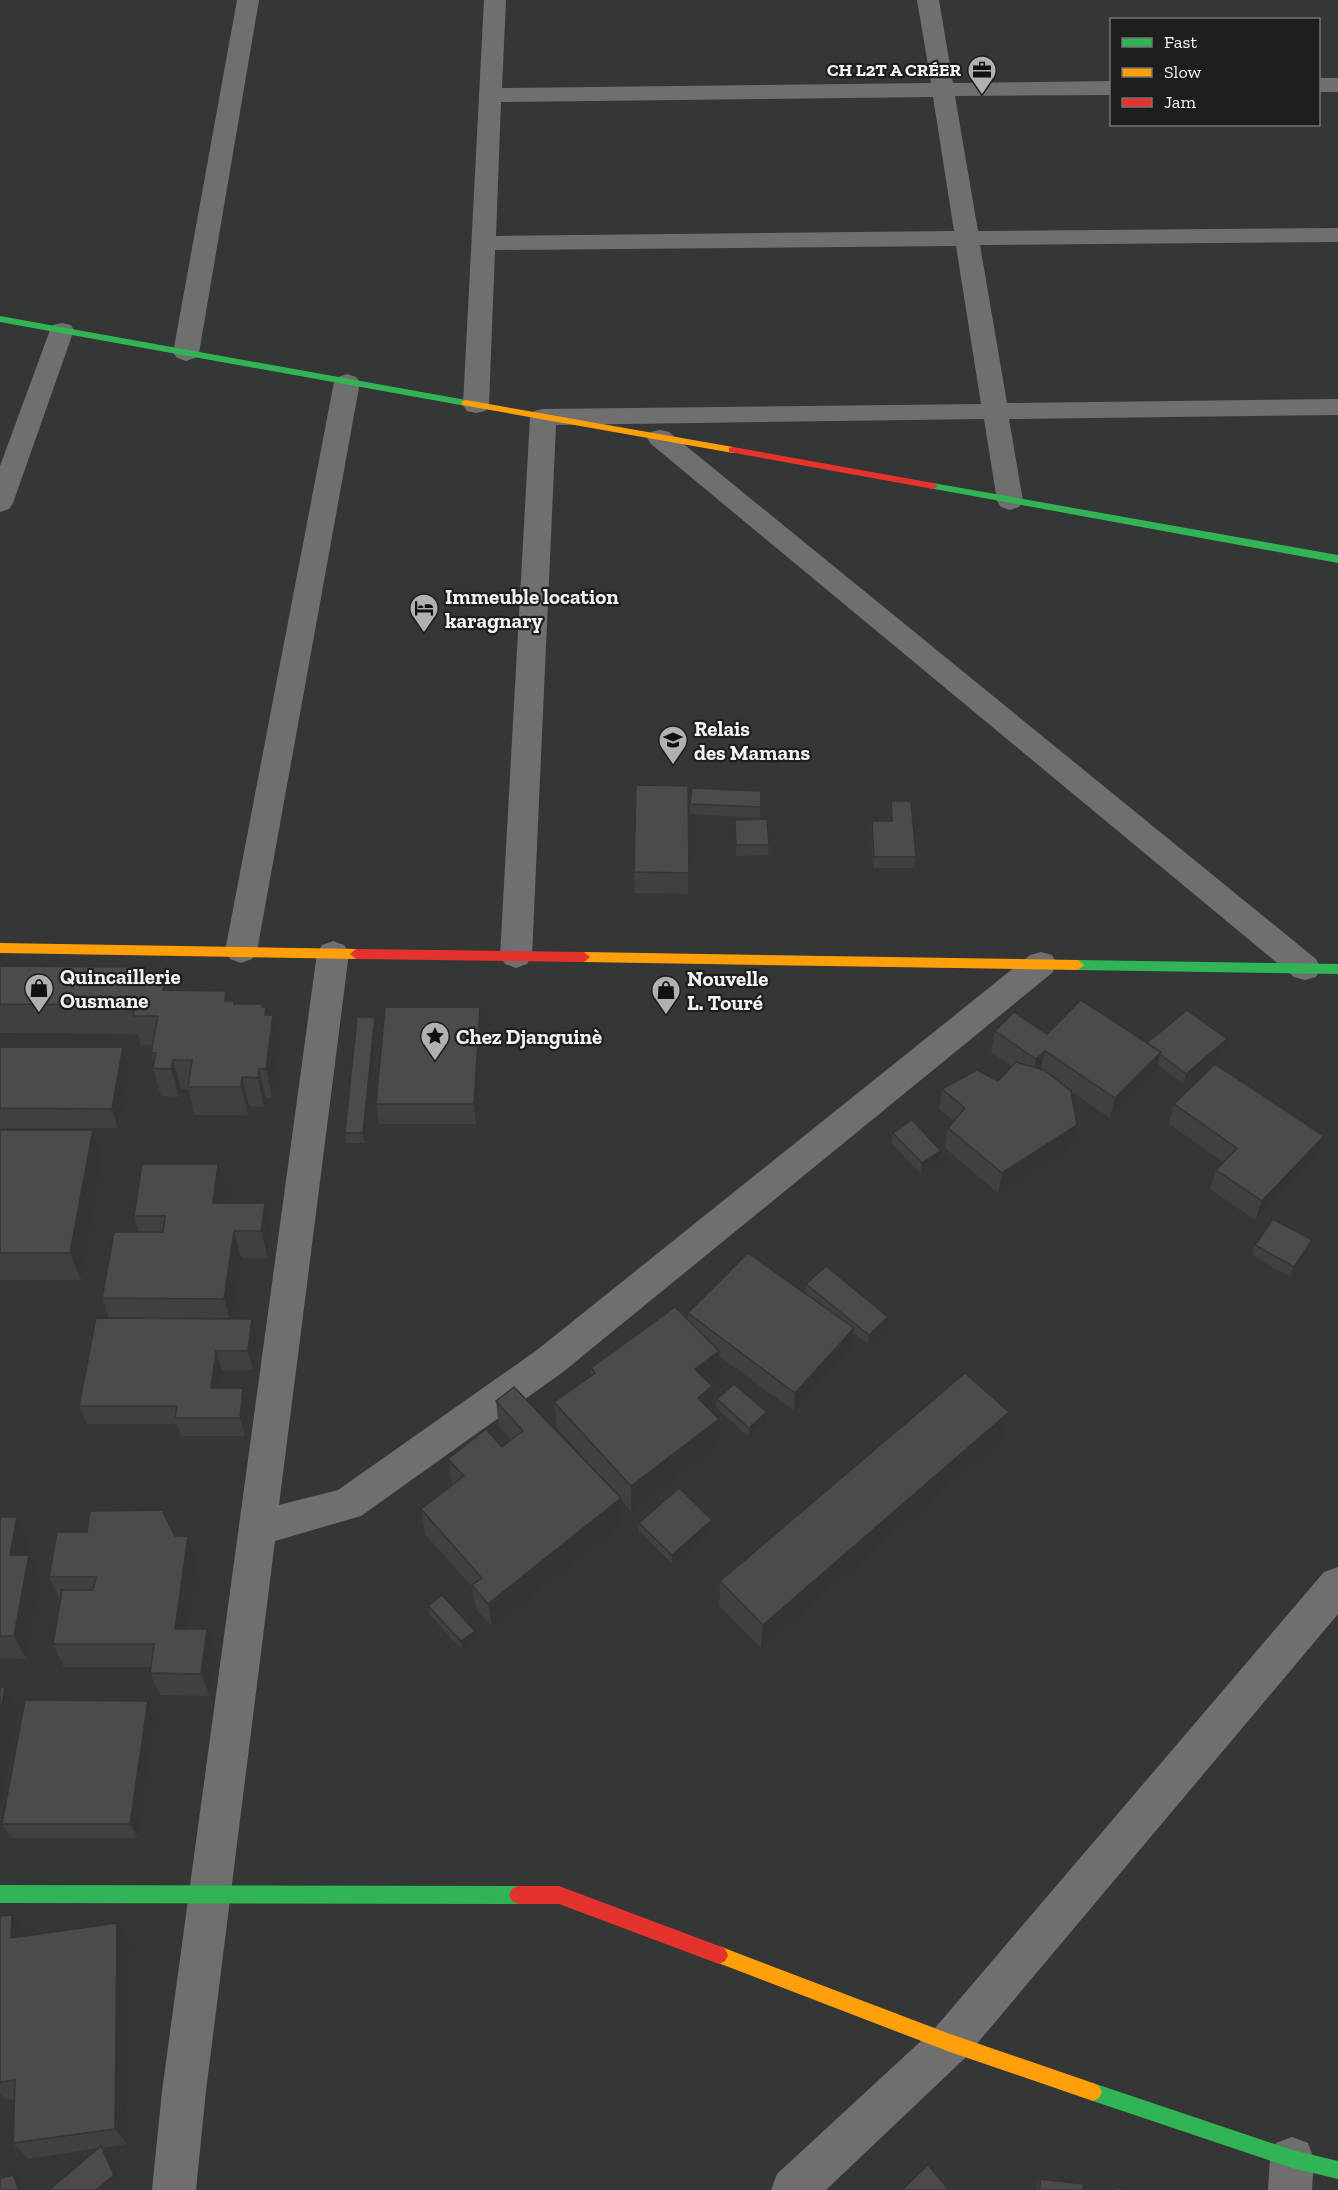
<svg xmlns="http://www.w3.org/2000/svg" width="1338" height="2190" viewBox="0 0 1338 2190" font-family="'Zilla Slab',serif">
<style>
.lines{fill:none;stroke-linecap:round;stroke-linejoin:round}
.street{fill:#6f6f6f;fill-rule:evenodd}
.fast{fill:#30b455;fill-rule:evenodd}
.slow{fill:#ff9f0a;fill-rule:evenodd}
.jam{fill:#e5322d;fill-rule:evenodd}
.wall{fill:#404040}
.shaded-wall{fill:#343434}
.building{fill:#4b4b4b;stroke:#343434;stroke-width:1.5}
.labels{text-anchor:middle;dominant-baseline:central;stroke-width:4.5;stroke-linejoin:round;paint-order:stroke}
.far-poi-label{font-size:18px;font-weight:bold;fill:#f1f3f2;stroke:#1d1e1e;text-anchor:end}
.poi-label{font-size:21px;font-weight:bold;fill:#f1f3f2;stroke:#1d1e1e;text-anchor:start}
</style>
<rect width="100%" height="100%" fill="#353636"/>
<g class="lines">
<g class="street">
<polygon points="237,0 259,0 199,353 195,358 186,361 177,358 173,353"/>
<path d="M 484,0 L 506,0 L 502,88 L 931,83 L 917,0 L 939,0 L 953,83 L 1112,81 L 1112,95 L 955,96 L 978,231 L 1338,228 L 1338,242 L 980,245 L 1007,403 L 1338,399 L 1338,415 L 1009,419 L 1023,501 L 1019,507 L 1010,510 L 1001,507 L 997,501 L 984,419 L 556,425 L 532,956 L 527,964 L 516,968 L 505,964 L 500,956 L 530,417 L 534,411 L 543,409 L 981,404 L 956,246 L 495,250 L 489,405 L 485,411 L 476,413 L 467,411 L 463,405 ZM 933,97 L 954,231 L 496,236 L 501,102 Z"/>
<rect x="1318" y="78" width="20" height="14"/>
<polygon points="62,323 71,325 74,330 13,503 9,509 0,512 0,466 50,330 53,325"/>
<polygon points="347,374 356,377 360,382 257,951 252,959 241,963 230,959 225,951 334,382 338,377"/>
<polygon points="660,430 669,432 1316,959 1321,968 1316,977 1305,980 1294,977 651,444 647,438 651,432"/>
<polygon points="333,941 344,945 349,953 279,1505 338,1490 537,1350 1030,955 1041,952 1052,955 1057,964 1052,973 563,1372 361,1516 275,1541 206,2091 196,2190 152,2190 162,2091 317,953 322,945"/>
<polygon points="1338,1567 1338,1614 965,2058 826,2190 771,2190 777,2174 935,2028 1324,1572"/>
<polygon points="1292,2137 1308,2143 1314,2159 1312,2190 1268,2190 1270,2159 1276,2143"/>
</g>
<g class="fast">
<polygon points="0,316 466,400 471,403 466,406 0,322"/>
<polygon points="933,483 1338,555 1338,563 929,488 928,486"/>
<polygon points="1078,960 1338,964 1338,974 1078,970 1072,965"/>
<polygon points="0,1885 518,1886 524,1889 527,1895 524,1901 518,1904 0,1903"/>
<polygon points="1093,2083 1292,2150 1338,2161 1338,2179 1292,2168 1093,2101 1087,2098 1084,2092 1087,2086"/>
</g>
<g class="slow">
<polygon points="466,400 733,447 738,450 733,453 462,405 462,401"/>
<polygon points="0,943 356,949 362,954 356,959 0,953"/>
<polygon points="584,952 1078,960 1084,965 1078,970 584,962 578,957"/>
<polygon points="719,1946 950,2034 1093,2083 1099,2086 1102,2092 1099,2098 1093,2101 950,2052 713,1961 710,1955 713,1949"/>
</g>
<g class="jam">
<polygon points="733,447 933,483 938,486 933,489 729,452 729,448"/>
<polygon points="356,949 584,952 590,957 584,962 356,959 350,954"/>
<polygon points="518,1886 559,1886 719,1946 725,1949 728,1955 725,1961 719,1964 559,1904 518,1904 512,1901 509,1895 512,1889"/>
</g>
</g>
<g class="wall">
<polygon points="688,786 688,894 635,893 634,872"/>
<polygon points="761,791 760,818 690,814 690,804"/>
<polygon points="891,801 916,857 914,868 873,868 871,832 872,821 891,821"/>
<polygon points="735,820 769,845 768,855 736,856"/>
<polygon points="0,966 140,974 171,990 229,1001 234,1001 235,1004 263,1004 279,1044 272,1098 266,1098 264,1107 249,1106 248,1115 195,1115 188,1089 181,1089 179,1097 161,1096 153,1068 154,1063 151,1053 153,1045 141,1045 138,1034 0,1033"/>
<polygon points="377,1028 365,1143 346,1143 345,1133"/>
<polygon points="482,1028 476,1124 379,1124 376,1104"/>
<polygon points="995,1031 1047,1034 1224,1050 1183,1084 1157,1064 1155,1072 1110,1118 1072,1092 1072,1145 998,1193 945,1148 948,1128 954,1121 939,1109 942,1089 998,1081 1012,1066 991,1052"/>
<polygon points="0,1047 123,1047 129,1067 118,1128 0,1128"/>
<polygon points="1174,1104 1317,1156 1255,1220 1210,1189 1216,1170 1223,1162 1169,1124"/>
<polygon points="0,1130 93,1130 102,1158 81,1280 0,1280"/>
<polygon points="893,1133 941,1151 940,1162 921,1174 891,1143"/>
<polygon points="226,1192 224,1203 271,1231 268,1258 241,1258 233,1319 257,1337 253,1370 222,1370 219,1388 243,1388 249,1406 245,1436 181,1436 177,1424 87,1424 79,1406 109,1318 102,1298 139,1232 134,1216"/>
<polygon points="1255,1245 1308,1250 1290,1277 1252,1255"/>
<polygon points="806,1284 887,1326 868,1344 854,1333 852,1347 794,1411 718,1355 718,1378 710,1384 712,1412 719,1419 718,1444 631,1511 621,1499 622,1523 492,1627 476,1609 472,1587 425,1534 421,1509 453,1485 452,1484 448,1459 502,1447 511,1440 499,1427 496,1401 611,1488 557,1428 554,1402 591,1375 591,1368 688,1320 688,1313 805,1293"/>
<polygon points="717,1399 767,1421 749,1437 716,1408"/>
<polygon points="1009,1412 1002,1438 761,1648 719,1605 720,1581"/>
<polygon points="0,1517 29,1542 27,1555 41,1579 26,1659 0,1658"/>
<polygon points="639,1523 712,1529 672,1564 639,1531"/>
<polygon points="175,1536 188,1536 197,1560 188,1629 207,1629 216,1652 210,1696 160,1695 150,1673 151,1667 64,1667 53,1644 60,1600 49,1577"/>
<polygon points="428,1606 475,1631 476,1639 462,1650 430,1615"/>
<polygon points="148,1701 155,1716 138,1838 12,1838 2,1824"/>
<polygon points="12,1915 26,1934 26,1936 129,1942 127,2144 103,2148 110,2156 123,2185 98,2148 28,2159 13,2143 15,2099 6,2100 0,2093 0,1916"/>
<polygon points="1040,2179 1083,2190 1037,2190 1037,2184"/>
</g>
<g class="shaded-wall">
<polygon points="167,974 174,1003 163,990"/>
<polygon points="226,991 233,1020 225,1001"/>
<polygon points="263,1004 265,1013 266,1007 271,1031 273,1015 279,1044 272,1098 266,1069"/>
<polygon points="480,1007 482,1028 476,1124 474,1104"/>
<polygon points="375,1017 377,1028 365,1143 363,1133"/>
<polygon points="1227,1039 1224,1050 1183,1084 1186,1074"/>
<polygon points="123,1047 129,1067 118,1128 112,1109"/>
<polygon points="1045,1051 1040,1071 1032,1079 1036,1059"/>
<polygon points="1161,1052 1155,1072 1110,1118 1115,1098"/>
<polygon points="173,1060 181,1089 179,1097 171,1069"/>
<polygon points="259,1069 266,1098 264,1107 258,1078"/>
<polygon points="242,1077 249,1106 248,1115 241,1087"/>
<polygon points="1077,1125 1072,1145 998,1193 1002,1173"/>
<polygon points="93,1130 102,1158 81,1280 70,1253"/>
<polygon points="1324,1136 1317,1156 1255,1220 1262,1201"/>
<polygon points="941,1151 940,1162 921,1174 922,1163"/>
<polygon points="218,1164 226,1192 220,1231 213,1203"/>
<polygon points="265,1203 271,1231 268,1258 261,1231"/>
<polygon points="234,1231 241,1258 232,1326 224,1299"/>
<polygon points="1312,1240 1308,1250 1290,1277 1294,1267"/>
<polygon points="888,1317 887,1326 868,1344 869,1335"/>
<polygon points="252,1319 257,1337 253,1370 248,1351"/>
<polygon points="854,1328 852,1347 794,1411 795,1393"/>
<polygon points="216,1351 222,1370 217,1406 211,1388"/>
<polygon points="719,1351 718,1378 694,1395 695,1369"/>
<polygon points="712,1386 712,1412 698,1398"/>
<polygon points="243,1388 249,1406 245,1436 240,1418"/>
<polygon points="767,1412 767,1421 749,1437 749,1428"/>
<polygon points="1009,1412 1002,1438 761,1648 763,1625"/>
<polygon points="719,1419 718,1444 631,1511 631,1486"/>
<polygon points="621,1498 622,1523 492,1627 488,1604"/>
<polygon points="17,1517 29,1542 23,1579 10,1555"/>
<polygon points="712,1520 712,1529 672,1564 672,1555"/>
<polygon points="188,1536 197,1560 185,1652 175,1629"/>
<polygon points="29,1555 41,1579 26,1659 14,1636"/>
<polygon points="207,1629 216,1652 210,1696 201,1674"/>
<polygon points="475,1631 476,1639 462,1650 461,1641"/>
<polygon points="5,1687 18,1709 0,1805 0,1715"/>
<polygon points="148,1701 155,1716 138,1838 130,1824"/>
<polygon points="12,1915 26,1934 25,1957 11,1938"/>
<polygon points="117,1923 129,1942 127,2144 115,2129"/>
<polygon points="101,2146 110,2156 123,2185 117,2190 96,2190"/>
<polygon points="13,2175 23,2185 25,2190 19,2190"/>
</g>
<g class="building">
<polygon points="636,785 688,786 689,873 634,872"/>
<polygon points="692,788 761,791 761,807 690,804"/>
<polygon points="891,801 911,801 916,857 874,857 872,821 892,821"/>
<polygon points="767,819 769,845 736,845 735,820"/>
<polygon points="0,966 138,967 137,974 167,974 163,990 226,991 225,1001 234,1001 234,1004 263,1004 262,1007 266,1007 265,1015 273,1015 266,1069 259,1069 258,1078 242,1077 241,1087 188,1087 192,1060 173,1060 171,1069 153,1068 156,1053 151,1053 158,1016 133,1016 135,1005 0,1004"/>
<polygon points="1081,1000 1161,1052 1115,1098 1045,1051 1036,1059 995,1031 1014,1012 1047,1034"/>
<polygon points="385,1007 480,1007 474,1104 376,1104"/>
<polygon points="1187,1010 1227,1039 1186,1074 1160,1054 1161,1052 1147,1043"/>
<polygon points="357,1017 375,1017 363,1133 345,1133"/>
<polygon points="0,1047 123,1047 112,1109 0,1108"/>
<polygon points="1016,1062 1044,1070 1071,1091 1077,1125 1002,1173 948,1128 965,1108 942,1089 977,1070 998,1081"/>
<polygon points="1215,1064 1324,1136 1262,1201 1216,1170 1237,1148 1174,1104"/>
<polygon points="912,1120 941,1151 922,1163 893,1133"/>
<polygon points="0,1130 93,1130 70,1253 0,1253"/>
<polygon points="142,1164 218,1164 213,1203 265,1203 261,1231 234,1231 224,1299 102,1298 114,1232 163,1232 165,1216 134,1216"/>
<polygon points="1273,1219 1312,1240 1294,1267 1255,1245"/>
<polygon points="748,1253 854,1328 795,1393 688,1313"/>
<polygon points="826,1266 888,1317 869,1335 806,1284"/>
<polygon points="675,1307 719,1351 695,1369 712,1386 698,1398 719,1419 631,1486 554,1402 595,1373 591,1368"/>
<polygon points="96,1318 252,1319 248,1351 216,1351 211,1388 243,1388 240,1418 175,1418 177,1406 79,1406"/>
<polygon points="965,1373 1009,1412 763,1625 720,1581"/>
<polygon points="734,1384 767,1412 749,1428 717,1399"/>
<polygon points="514,1387 621,1498 488,1604 472,1585 482,1578 421,1509 464,1476 448,1459 486,1429 502,1447 523,1431 496,1401"/>
<polygon points="679,1488 712,1520 672,1555 639,1523"/>
<polygon points="162,1510 175,1536 188,1536 175,1629 207,1629 201,1674 150,1673 154,1644 53,1644 62,1590 93,1590 96,1577 49,1577 57,1532 87,1532 90,1511"/>
<polygon points="0,1517 17,1517 10,1555 29,1555 14,1636 0,1636"/>
<polygon points="442,1595 475,1631 461,1641 428,1606"/>
<polygon points="0,1687 5,1687 0,1715"/>
<polygon points="25,1700 148,1701 130,1824 2,1824"/>
<polygon points="12,1915 11,1938 117,1923 115,2129 13,2143 15,2080 0,2082 0,1916"/>
<polygon points="101,2146 114,2175 96,2190 49,2190"/>
<polygon points="928,2165 949,2190 902,2190"/>
<polygon points="13,2175 19,2190 0,2190 0,2178"/>
<polygon points="1040,2179 1083,2184 1083,2190 1040,2190"/>
<polygon points="1116,2187 1129,2190 1115,2190"/>
</g>
<defs>
<g id="office-pin" transform="scale(1.5)"><path d="M0 17L-7.5 6A9.5 9.5 0 1 1 7.5 6Z" fill="#afb1b0" stroke="#1d1e1e"/><path d="M-6-3h4V-5.5h4V-3h4V5H-6ZM-1-4.5V-3h2v-1.5ZM-6 0V1H6V0Z" fill="#111"/></g>
<g id="hotel-pin" transform="scale(1.5)"><path d="M0 17L-7.5 6A9.5 9.5 0 1 1 7.5 6Z" fill="#afb1b0" stroke="#1d1e1e"/><path d="M-6-4.5h1.5V1H6V5H4.5V3h-9V5H-6ZM-4 0a1.8 1.8 0 1 1 3.6 0ZM.5 0V-2.5h3Q6-2.5 6 0Z" fill="#111"/></g>
<g id="school-pin" transform="scale(1.5)"><path d="M0 17L-7.5 6A9.5 9.5 0 1 1 7.5 6Z" fill="#afb1b0" stroke="#1d1e1e"/><path d="M0-5L7-2L0 1L-7-2ZM-4 1L0 2.5L4 1V4Q0 6-4 4Z" fill="#111"/></g>
<g id="shop-pin" transform="scale(1.5)"><path d="M0 17L-7.5 6A9.5 9.5 0 1 1 7.5 6Z" fill="#afb1b0" stroke="#1d1e1e"/><path d="M-5-2.5h2.3a2.7 3.5 0 0 1 5.4 0H5L5.5 6h-11ZM-1.5-2.5h3a1.5 2.3 0 0 0-3 0Z" fill="#111"/></g>
<g id="sight-pin" transform="scale(1.5)"><path d="M0 17L-7.5 6A9.5 9.5 0 1 1 7.5 6Z" fill="#afb1b0" stroke="#1d1e1e"/><path d="M0-6L1.8-2.2L6-1.7L2.9 1.2L3.7 5.4L0 3.3L-3.7 5.4L-2.9 1.2L-6-1.7L-1.8-2.2Z" fill="#111"/></g>
</defs>
<g fill-rule="evenodd">
<use href="#office-pin" x="982" y="70"/>
<use href="#hotel-pin" x="424" y="608"/>
<use href="#school-pin" x="673" y="740"/>
<use href="#shop-pin" x="39" y="988"/>
<use href="#shop-pin" x="666" y="990"/>
<use href="#sight-pin" x="435" y="1036"/>
</g>
<g class="labels">
<g class="far-poi-label">
<text x="961" y="70">CH L2T A CRÉER</text>
</g>
<g class="poi-label">
<text x="445" y="596">Immeuble location<tspan x="445" dy="24">karagnary</tspan></text>
<text x="694" y="728">Relais<tspan x="694" dy="24">des Mamans</tspan></text>
<text x="60" y="976">Quincaillerie<tspan x="60" dy="24">Ousmane</tspan></text>
<text x="687" y="978">Nouvelle<tspan x="687" dy="24">L. Touré</tspan></text>
<text x="456" y="1036">Chez Djanguinè</text>
</g>
</g>
<rect x="1110" y="18" width="210" height="108" fill="#1d1e1e" stroke="#727373" stroke-width="1.5"/>
<rect x="1122" y="38" width="30" height="9" fill="#30b455" stroke="#727373" stroke-width="1.5"/>
<text x="1164" y="48" font-size="18" fill="#f1f3f2">Fast</text>
<rect x="1122" y="68" width="30" height="9" fill="#ff9f0a" stroke="#727373" stroke-width="1.5"/>
<text x="1164" y="78" font-size="18" fill="#f1f3f2">Slow</text>
<rect x="1122" y="98" width="30" height="9" fill="#e5322d" stroke="#727373" stroke-width="1.5"/>
<text x="1164" y="108" font-size="18" fill="#f1f3f2">Jam</text>
</svg>
